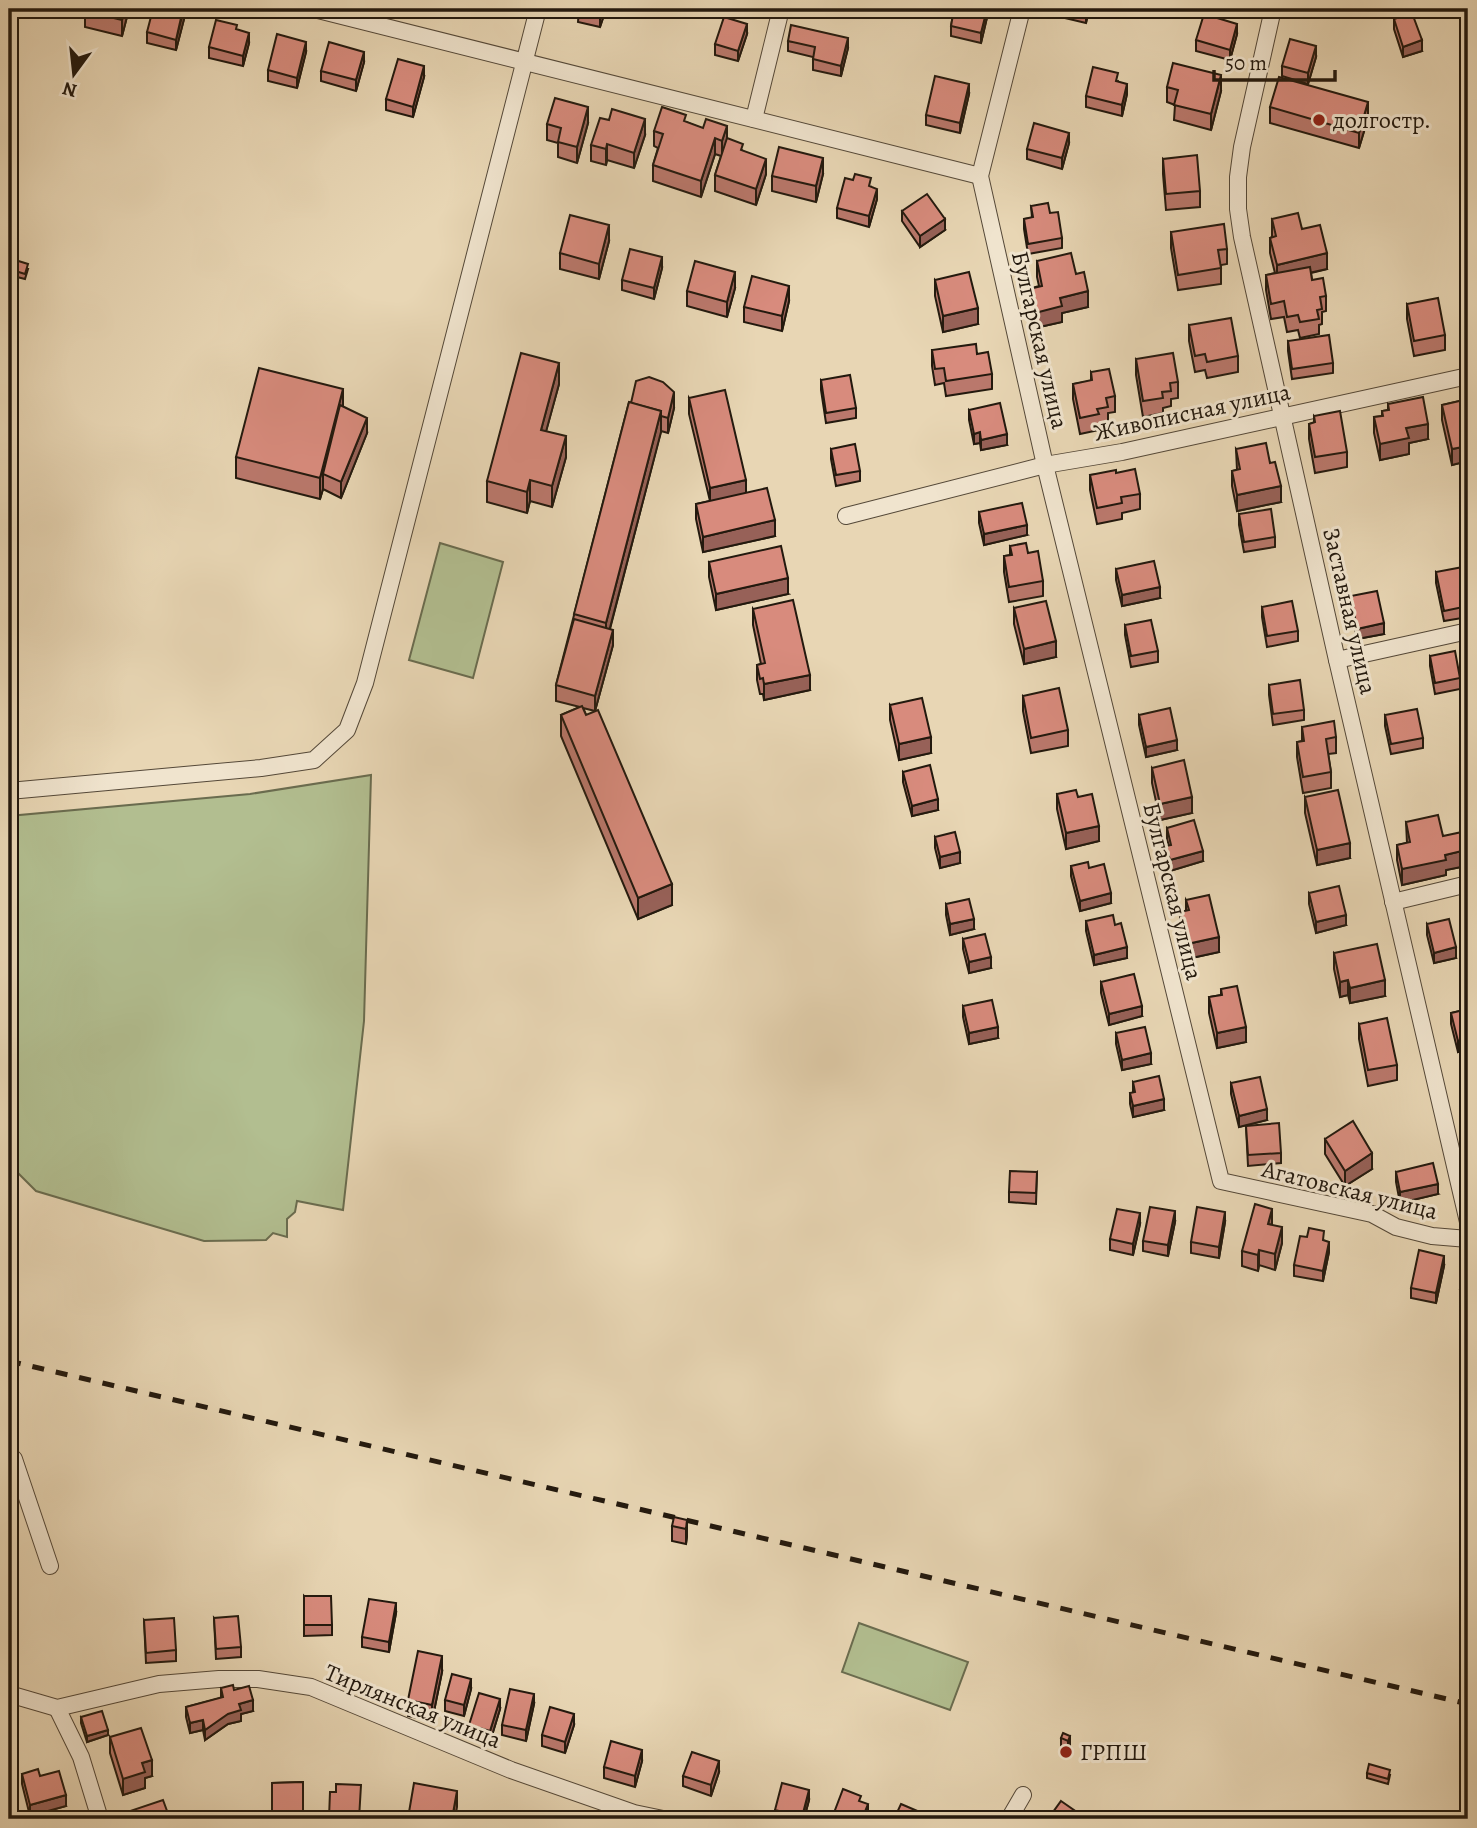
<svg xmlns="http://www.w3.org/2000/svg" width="1477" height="1828" viewBox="0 0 1477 1828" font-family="Alegreya,serif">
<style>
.green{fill:#b2be90;stroke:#6a6c4f;stroke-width:2}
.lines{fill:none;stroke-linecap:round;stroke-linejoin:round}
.street-casing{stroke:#544838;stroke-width:18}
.street{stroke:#f0e4ce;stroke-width:16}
.rail{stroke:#23190e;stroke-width:5;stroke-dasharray:12 12;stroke-linecap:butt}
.wall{fill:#ba786c;stroke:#23190e;stroke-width:2}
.shaded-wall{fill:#976158;stroke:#23190e;stroke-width:2}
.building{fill:#d88b7d;stroke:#23190e;stroke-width:2}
.poi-dot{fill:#8f2418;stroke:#f0e4ce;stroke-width:2.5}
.labels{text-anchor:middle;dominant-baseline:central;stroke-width:6;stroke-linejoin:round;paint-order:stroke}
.poi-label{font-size:24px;fill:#23190e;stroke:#f0e4ce;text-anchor:start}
.street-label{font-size:24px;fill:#23190e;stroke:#f0e4ce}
</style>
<rect width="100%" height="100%" fill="#e8d6b4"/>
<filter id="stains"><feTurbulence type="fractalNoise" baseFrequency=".00286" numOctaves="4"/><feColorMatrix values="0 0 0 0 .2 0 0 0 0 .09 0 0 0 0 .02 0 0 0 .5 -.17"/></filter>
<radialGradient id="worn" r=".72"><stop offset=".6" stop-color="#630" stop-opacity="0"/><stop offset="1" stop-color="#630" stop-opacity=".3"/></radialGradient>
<g class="green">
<polygon points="440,543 503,562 473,678 409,660"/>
<polygon points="371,775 364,1021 343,1210 297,1201 295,1212 287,1219 287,1237 273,1233 266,1240 204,1241 36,1191 9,1164 9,816 250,794"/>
<polygon points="859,1623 968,1662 950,1710 842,1672"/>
</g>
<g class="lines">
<g class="street-casing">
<g id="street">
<polyline points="314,9 980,176"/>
<polyline points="1022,9 980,176 1045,465 1221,1181 1372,1214 1396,1227 1432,1236 1468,1239"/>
<polyline points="1273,9 1242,147 1238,177 1238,209 1242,237 1337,660 1468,1222"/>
<polyline points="754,119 781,9"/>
<polyline points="846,516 1045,465 1122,452 1468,376"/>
<polyline points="1337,660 1468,631"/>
<polyline points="9,791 261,768 314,760 347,730 365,683 538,9"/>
<polyline points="1393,902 1468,884"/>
<polyline points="9,1454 14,1459 50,1566"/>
<polyline points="9,1694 57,1708 159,1684 219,1679 258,1679 311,1687 511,1770 634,1813 663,1819"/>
<polyline points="57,1708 81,1757 100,1819"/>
<polyline points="1009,1819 1023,1795"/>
</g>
</g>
<use href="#street" class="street"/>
<polyline class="rail" points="9,1361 1468,1704"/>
</g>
<g class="wall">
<polygon points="129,9 122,36 85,27 85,11"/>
<polygon points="579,9 606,9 600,27 578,22"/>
<polygon points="729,9 754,9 752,15"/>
<polygon points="954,9 989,9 981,43 951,36 951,26"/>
<polygon points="1052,9 1089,9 1086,23 1052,15"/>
<polygon points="1305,9 1329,9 1327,15"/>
<polygon points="184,19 176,50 147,43 147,32"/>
<polygon points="1394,19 1422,51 1403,57 1394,29"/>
<polygon points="747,34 738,61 715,55 715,44"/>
<polygon points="1237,34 1230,60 1196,51 1196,40"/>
<polygon points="788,41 848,48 841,76 813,70 813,57 788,51"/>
<polygon points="249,43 243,66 209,58 209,47"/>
<polygon points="306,52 297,88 268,81 268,70"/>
<polygon points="1316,57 1308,84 1282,76 1282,66"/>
<polygon points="364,62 356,91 321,81 321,71"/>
<polygon points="424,77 413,117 386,110 386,99"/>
<polygon points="1118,81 1127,94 1122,116 1086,107 1086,96"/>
<polygon points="1167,87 1221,91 1211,130 1174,120 1175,105 1167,102"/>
<polygon points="969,94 960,133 926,125 926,115"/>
<polygon points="1270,107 1368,118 1359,148 1270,123"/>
<polygon points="686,122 727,139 743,151 766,174 756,205 715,191 715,175 721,156 715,154 701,197 653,181 653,165 658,148 654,146 654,131"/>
<polygon points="588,123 577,163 558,157 558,143 547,140 547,124"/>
<polygon points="645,135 634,168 607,160 606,165 591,161 591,145"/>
<polygon points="1069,143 1062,169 1027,159 1027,149"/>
<polygon points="1163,159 1200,191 1200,207 1166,210 1163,174"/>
<polygon points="823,174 816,202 772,191 772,176"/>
<polygon points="871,187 877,199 869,227 837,218 837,208"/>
<polygon points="1031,206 1050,213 1062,238 1062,248 1028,254 1024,229 1024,219 1032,218"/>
<polygon points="902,211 945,230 920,247 902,221"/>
<polygon points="1272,219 1302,229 1327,269 1311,273 1312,280 1326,296 1326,311 1322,312 1322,324 1319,325 1319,334 1300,338 1298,330 1287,332 1284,317 1271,319 1266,290 1266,275 1275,273 1270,253 1270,238 1272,237"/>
<polygon points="1171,232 1227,249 1227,264 1221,265 1221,284 1178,290 1171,248"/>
<polygon points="609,241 599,279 560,269 560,253"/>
<polygon points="1037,261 1076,274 1088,307 1062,313 1062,322 1035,328 1029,304 1029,289 1039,286 1037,277"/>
<polygon points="662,268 654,299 622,290 622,280"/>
<polygon points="9,269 28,269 25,279 9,275"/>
<polygon points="935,280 978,324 943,332 935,296"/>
<polygon points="735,288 727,317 687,306 687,291"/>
<polygon points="789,301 782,331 744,322 744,307"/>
<polygon points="1407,304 1445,335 1445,350 1414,356 1407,319"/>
<polygon points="1189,325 1238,356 1238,372 1207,378 1205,370 1195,372 1189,341"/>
<polygon points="1288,341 1333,363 1333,373 1292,379 1288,351"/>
<polygon points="932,350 977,354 992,374 992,389 946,396 944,383 935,385 932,366"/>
<polygon points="1136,359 1178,382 1178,398 1171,399 1171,406 1163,408 1163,413 1143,417 1136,375"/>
<polygon points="1091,372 1115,396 1115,412 1108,413 1108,423 1099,424 1099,430 1080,434 1073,399 1073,384 1091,381"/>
<polygon points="821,380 856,408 856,418 826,423 821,390"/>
<polygon points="559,384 546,431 566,457 552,507 530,501 527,513 487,502 487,481"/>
<polygon points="689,398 746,493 775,536 703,552 696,519 696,504 710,501 689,414"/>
<polygon points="1468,399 1468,461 1452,465 1442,420 1442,405"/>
<polygon points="629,402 674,408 668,433 661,431 610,629 613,645 595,711 583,708 672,905 638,919 561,736 561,715 580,707 556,701 556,685"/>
<polygon points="1388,404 1428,439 1409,443 1409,454 1380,460 1374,433 1374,417 1382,416 1382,411 1388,410"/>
<polygon points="969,410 1007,445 981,450 980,443 974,444 969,420"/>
<polygon points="1314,416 1347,452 1347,467 1315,473 1309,439 1309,424 1314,423"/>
<polygon points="367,433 341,498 323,489 320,499 236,478 236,457"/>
<polygon points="831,449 860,471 860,481 836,486 831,459"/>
<polygon points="1236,449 1281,502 1237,511 1232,486 1232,471 1237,470"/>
<polygon points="1116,473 1140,494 1140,509 1122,513 1122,519 1097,524 1090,490 1090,475"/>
<polygon points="979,512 1027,535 984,545 979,523"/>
<polygon points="1239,514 1275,537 1275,547 1244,552 1239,525"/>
<polygon points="1010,546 1028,553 1043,581 1043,596 1009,602 1004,572 1004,556 1010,555"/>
<polygon points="709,562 788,594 716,610 709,577"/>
<polygon points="1116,569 1160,598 1122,606 1116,580"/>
<polygon points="1436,572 1468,596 1468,617 1444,621 1436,583"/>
<polygon points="1351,596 1384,634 1357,639 1351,607"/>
<polygon points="1262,607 1298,631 1298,641 1267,647 1262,617"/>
<polygon points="1014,608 1056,657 1024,664 1014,624"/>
<polygon points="753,609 810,690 764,700 763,694 760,694 757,680 757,665 761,664 753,625"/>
<polygon points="1125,625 1158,651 1158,662 1131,667 1125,635"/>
<polygon points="1430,656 1460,678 1460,689 1435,694 1430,666"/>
<polygon points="1269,685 1304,710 1304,720 1273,725 1269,695"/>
<polygon points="1023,696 1068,730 1068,746 1031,753 1023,711"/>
<polygon points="890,705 931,753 899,760 890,720"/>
<polygon points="1139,715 1177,750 1146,757 1139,725"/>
<polygon points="1385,715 1423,738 1423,748 1391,754 1385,726"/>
<polygon points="1302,727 1336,737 1336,753 1328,754 1331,772 1331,788 1303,793 1297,757 1297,742 1302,741"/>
<polygon points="1152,768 1192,813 1160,820 1152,783"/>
<polygon points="903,772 938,810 912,816 903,782"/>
<polygon points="1057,794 1078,797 1099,841 1066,849 1057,809"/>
<polygon points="1305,797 1350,858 1317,865 1305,813"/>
<polygon points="1406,822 1443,836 1466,866 1446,870 1446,875 1402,885 1397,860 1397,845 1407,843"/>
<polygon points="1167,828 1203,861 1170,871 1166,857 1166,846 1169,846 1167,839"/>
<polygon points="935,837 960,863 940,868 935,848"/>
<polygon points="1071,866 1089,868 1111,903 1080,911 1071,876"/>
<polygon points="1309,893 1346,925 1316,933 1309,904"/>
<polygon points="1186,900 1219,952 1187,959 1180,928 1180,912 1186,911"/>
<polygon points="946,904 974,929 950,935 946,915"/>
<polygon points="1086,921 1115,925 1127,958 1094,965 1086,931"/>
<polygon points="1427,924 1456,958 1434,963 1427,935"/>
<polygon points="963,939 991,968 969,973 963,949"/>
<polygon points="1334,953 1385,996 1350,1003 1348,995 1340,997 1334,969"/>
<polygon points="1101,982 1142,1016 1109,1025 1101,993"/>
<polygon points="1221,989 1246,1042 1217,1048 1209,1013 1209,997 1221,995"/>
<polygon points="963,1006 998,1038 969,1044 963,1017"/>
<polygon points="1468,1009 1468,1050 1458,1052 1451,1024 1451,1013"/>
<polygon points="1359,1024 1397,1065 1397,1080 1368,1086 1359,1039"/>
<polygon points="1116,1033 1151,1064 1122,1070 1116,1044"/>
<polygon points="1133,1082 1164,1110 1133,1117 1130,1104 1130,1093 1133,1093"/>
<polygon points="1231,1083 1267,1120 1239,1127 1231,1094"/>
<polygon points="1246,1126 1281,1153 1281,1163 1248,1166"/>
<polygon points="1325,1139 1372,1169 1345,1186 1325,1154"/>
<polygon points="1037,1172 1036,1204 1009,1202 1009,1192"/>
<polygon points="1396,1172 1438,1194 1400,1203 1396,1182"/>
<polygon points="1175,1222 1168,1256 1143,1251 1143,1241"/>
<polygon points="1225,1222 1219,1258 1191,1253 1191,1242"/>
<polygon points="1140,1224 1133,1255 1110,1250 1110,1239"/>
<polygon points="1272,1225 1282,1243 1275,1270 1259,1265 1258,1271 1242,1266 1242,1251"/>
<polygon points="1324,1241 1329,1252 1323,1281 1294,1276 1294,1265"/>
<polygon points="1468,1258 1468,1301 1460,1299 1460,1289"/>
<polygon points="1444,1266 1436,1303 1411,1298 1411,1288"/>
<polygon points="687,1520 687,1536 686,1544 672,1541 672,1526"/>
<polygon points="304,1596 332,1625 332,1635 304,1636"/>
<polygon points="396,1613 389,1652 362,1647 362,1637"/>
<polygon points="214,1618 241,1647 241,1657 216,1659"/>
<polygon points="144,1620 176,1650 176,1661 146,1663"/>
<polygon points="442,1672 432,1721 408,1716 408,1700"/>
<polygon points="221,1688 234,1690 253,1711 241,1714 241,1721 228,1724 205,1740 203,1730 190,1733 186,1717 186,1707 221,1698"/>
<polygon points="471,1689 464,1716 445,1711 445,1700"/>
<polygon points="534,1704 526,1741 502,1735 502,1725"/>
<polygon points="500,1709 490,1742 469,1735 469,1725"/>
<polygon points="81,1717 108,1735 87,1742 81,1723"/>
<polygon points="574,1725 565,1753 542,1746 542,1735"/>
<polygon points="1070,1736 1070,1751 1068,1756 1061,1754 1061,1738"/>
<polygon points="110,1737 152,1776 145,1778 145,1788 123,1795 110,1753"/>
<polygon points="642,1761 635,1787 604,1778 604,1767"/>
<polygon points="719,1772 711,1796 683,1786 683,1776"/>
<polygon points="1367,1773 1390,1775 1388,1784 1367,1778"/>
<polygon points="22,1774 40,1776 66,1806 30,1816 22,1784"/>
<polygon points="303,1782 303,1819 272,1819 272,1783"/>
<polygon points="809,1800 804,1819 775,1819 775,1810"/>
</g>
<g class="shaded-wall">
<polygon points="125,9 129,9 122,36 122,20"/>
<polygon points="184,9 184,19 176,50 176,40"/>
<polygon points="602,9 606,9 600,27 600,17"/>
<polygon points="987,9 989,9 981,43 981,33"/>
<polygon points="1087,9 1089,9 1086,23 1086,13"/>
<polygon points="747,24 747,34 738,61 738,51"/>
<polygon points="1237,24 1237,34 1230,60 1230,50"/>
<polygon points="249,33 249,43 243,66 243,56"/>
<polygon points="848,38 848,48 841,76 841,66"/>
<polygon points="1422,40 1422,51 1403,57 1403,47"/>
<polygon points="306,42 306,52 297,88 297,78"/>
<polygon points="1316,46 1316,57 1308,84 1308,73"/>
<polygon points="364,52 364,62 356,91 356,80"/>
<polygon points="424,66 424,77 413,117 413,107"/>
<polygon points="1221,75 1221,91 1211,130 1211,114"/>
<polygon points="969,84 969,94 960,133 960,123"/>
<polygon points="1127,84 1127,94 1122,116 1122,105"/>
<polygon points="1368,102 1368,118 1359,148 1359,133"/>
<polygon points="588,107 588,123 577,163 577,147"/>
<polygon points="645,119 645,135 634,168 634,153"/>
<polygon points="727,126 727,142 722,156 722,141"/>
<polygon points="1069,133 1069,143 1062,169 1062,158"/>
<polygon points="715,138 715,154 701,197 701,181"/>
<polygon points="607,144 607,160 606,165 606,149"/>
<polygon points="823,158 823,174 816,202 816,186"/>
<polygon points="766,159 766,174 756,205 756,189"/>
<polygon points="877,189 877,199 869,227 869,216"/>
<polygon points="945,219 945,230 920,247 920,236"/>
<polygon points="609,225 609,241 599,279 599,264"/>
<polygon points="1327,253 1327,269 1277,280 1277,265"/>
<polygon points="662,257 662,268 654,299 654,288"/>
<polygon points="735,272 735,288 727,317 727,302"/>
<polygon points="789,286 789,301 782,331 782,316"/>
<polygon points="1088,291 1088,307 1062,313 1062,322 1035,328 1035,313 1060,298"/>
<polygon points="978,308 978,324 943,332 943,316"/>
<polygon points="559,363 559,384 541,450 541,430"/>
<polygon points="343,389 343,409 323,474 323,489 320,499 320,478"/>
<polygon points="674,392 674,408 668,433 668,418"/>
<polygon points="661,411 661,432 606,643 606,623"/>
<polygon points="367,418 367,433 341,498 341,482"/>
<polygon points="1428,424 1428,439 1409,443 1409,454 1380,460 1380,444 1406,428"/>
<polygon points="980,432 980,443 974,444 974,434"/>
<polygon points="1007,434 1007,445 981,450 981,440"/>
<polygon points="566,436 566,457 552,507 552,486"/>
<polygon points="1468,446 1468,461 1452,465 1452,449"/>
<polygon points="530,480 530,501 527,513 527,492"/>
<polygon points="746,480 746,495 710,504 710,488"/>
<polygon points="1281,486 1281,502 1237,511 1237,495"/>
<polygon points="775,520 775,536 703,552 703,537"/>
<polygon points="1027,525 1027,535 984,545 984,534"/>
<polygon points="788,578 788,594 716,610 716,594"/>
<polygon points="1160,587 1160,598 1122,606 1122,595"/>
<polygon points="1384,623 1384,634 1357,639 1357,629"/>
<polygon points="613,630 613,645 595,711 595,696"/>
<polygon points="1056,641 1056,657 1024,664 1024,649"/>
<polygon points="810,675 810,690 764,700 764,684"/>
<polygon points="931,737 931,753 899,760 899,744"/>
<polygon points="1177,740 1177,750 1146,757 1146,747"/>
<polygon points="1192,797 1192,813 1160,820 1160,804"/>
<polygon points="938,799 938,810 912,816 912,806"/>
<polygon points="1099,826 1099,841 1066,849 1066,833"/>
<polygon points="1350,843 1350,858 1317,865 1317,850"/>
<polygon points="1466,850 1466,866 1446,870 1446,875 1402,885 1402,869 1445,855"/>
<polygon points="1203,851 1203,861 1170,871 1170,860"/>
<polygon points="960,852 960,863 940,868 940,857"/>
<polygon points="672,884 672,905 638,919 638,898"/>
<polygon points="1111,893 1111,903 1080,911 1080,901"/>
<polygon points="1346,915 1346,925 1316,933 1316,922"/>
<polygon points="974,919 974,929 950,935 950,924"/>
<polygon points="1219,937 1219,952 1187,959 1187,944"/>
<polygon points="1127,947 1127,958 1094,965 1094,955"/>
<polygon points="1456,947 1456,958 1434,963 1434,953"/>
<polygon points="991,957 991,968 969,973 969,962"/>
<polygon points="1348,980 1348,995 1340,997 1340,982"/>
<polygon points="1385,980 1385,996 1350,1003 1350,988"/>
<polygon points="1142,1006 1142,1016 1109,1025 1109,1014"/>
<polygon points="998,1027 998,1038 969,1044 969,1033"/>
<polygon points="1246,1027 1246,1042 1217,1048 1217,1033"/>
<polygon points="1468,1039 1468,1050 1458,1052 1458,1041"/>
<polygon points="1151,1053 1151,1064 1122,1070 1122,1060"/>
<polygon points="1164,1099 1164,1110 1133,1117 1133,1106"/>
<polygon points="1267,1109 1267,1120 1239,1127 1239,1116"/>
<polygon points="1372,1153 1372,1169 1345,1186 1345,1171"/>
<polygon points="1438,1184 1438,1194 1400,1203 1400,1192"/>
<polygon points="1272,1209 1272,1225 1268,1224"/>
<polygon points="1175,1211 1175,1222 1168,1256 1168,1245"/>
<polygon points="1225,1212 1225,1222 1219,1258 1219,1247"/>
<polygon points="1140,1213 1140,1224 1133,1255 1133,1244"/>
<polygon points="1282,1227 1282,1243 1275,1270 1275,1254"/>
<polygon points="1329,1242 1329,1252 1323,1281 1323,1271"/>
<polygon points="1259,1250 1259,1265 1258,1271 1258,1255"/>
<polygon points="1444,1256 1444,1266 1436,1303 1436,1293"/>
<polygon points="687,1520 687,1536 686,1544 686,1529"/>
<polygon points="396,1603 396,1613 389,1652 389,1642"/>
<polygon points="442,1656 442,1672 432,1721 432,1705"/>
<polygon points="471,1679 471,1689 464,1716 464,1705"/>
<polygon points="534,1694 534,1704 526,1741 526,1730"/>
<polygon points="500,1699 500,1709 490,1742 490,1731"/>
<polygon points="253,1700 253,1711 241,1714 241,1721 228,1724 205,1740 205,1730 239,1704"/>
<polygon points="574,1714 574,1725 565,1753 565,1742"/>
<polygon points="203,1720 203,1730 190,1733 190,1723"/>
<polygon points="108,1730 108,1735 87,1742 87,1736"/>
<polygon points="1070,1736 1070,1751 1068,1756 1068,1741"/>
<polygon points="642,1750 642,1761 635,1787 635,1776"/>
<polygon points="152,1760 152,1776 145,1778 145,1788 123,1795 123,1779 142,1763"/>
<polygon points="719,1761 719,1772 711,1796 711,1785"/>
<polygon points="809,1790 809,1800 804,1819 802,1819"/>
<polygon points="457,1791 457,1807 455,1819 452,1819"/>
<polygon points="66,1795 66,1806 30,1816 30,1805"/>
<polygon points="868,1804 868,1815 866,1819 862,1819"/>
</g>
<g class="building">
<polygon points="86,9 125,9 122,20 85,11"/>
<polygon points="153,9 183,9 176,40 147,32"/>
<polygon points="579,9 602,9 600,17 578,11"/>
<polygon points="954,9 987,9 981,33 951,26"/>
<polygon points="1068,9 1087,9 1086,13"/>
<polygon points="1412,13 1422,40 1403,47 1394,19"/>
<polygon points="1204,14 1237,24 1230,50 1196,40"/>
<polygon points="724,17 747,24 738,51 715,44"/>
<polygon points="216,20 237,25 236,29 249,33 243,56 209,47"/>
<polygon points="791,25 848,38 841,66 813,59 815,47 788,41"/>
<polygon points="277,34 306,42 297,78 268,70"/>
<polygon points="1290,39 1316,46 1308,73 1282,66"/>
<polygon points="329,42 364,52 356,80 321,71"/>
<polygon points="398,59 424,66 413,107 386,99"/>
<polygon points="1173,63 1221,75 1211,114 1174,105 1178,90 1167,87"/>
<polygon points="1093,67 1118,73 1116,81 1127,84 1122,105 1086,96"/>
<polygon points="935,76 969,84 960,123 926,115"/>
<polygon points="1279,77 1368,102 1359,133 1270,107"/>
<polygon points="555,98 588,107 577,147 558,142 561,128 547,124"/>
<polygon points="662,107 686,115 684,121 703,128 706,119 727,126 722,141 715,138 701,181 653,165 663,134 654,131"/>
<polygon points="612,109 645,119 634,153 607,144 606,149 591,145 600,118 609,120"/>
<polygon points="1034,123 1069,133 1062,158 1027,149"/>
<polygon points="727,138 743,144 741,150 766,159 756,189 715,175"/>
<polygon points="779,147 823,158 816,186 772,176"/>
<polygon points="1197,155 1200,191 1166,194 1163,159"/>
<polygon points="855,174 871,178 869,186 877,189 869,216 837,208 845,178 853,180"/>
<polygon points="927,194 945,219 920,236 902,211"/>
<polygon points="1048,203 1050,213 1058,212 1062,238 1028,244 1024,219 1033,217 1031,206"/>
<polygon points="1298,213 1302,229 1320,225 1327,253 1277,265 1270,238 1276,236 1272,219"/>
<polygon points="570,215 609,225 599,264 560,253"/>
<polygon points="1224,224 1227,249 1218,250 1221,268 1178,275 1171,232"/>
<polygon points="630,249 662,257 654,288 622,280"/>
<polygon points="1071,253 1076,274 1084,272 1088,291 1060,298 1062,306 1035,313 1029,289 1042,286 1037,261"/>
<polygon points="12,259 28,264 25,274 9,269"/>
<polygon points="695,261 735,272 727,302 687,291"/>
<polygon points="1310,267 1312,280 1323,278 1326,296 1320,297 1322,309 1317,310 1319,319 1300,322 1298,315 1287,317 1284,301 1271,304 1266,275"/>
<polygon points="969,272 978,308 943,316 935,280"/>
<polygon points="752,276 789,286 782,316 744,307"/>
<polygon points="1438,298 1445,335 1414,341 1407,304"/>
<polygon points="1231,318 1238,356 1207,362 1205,354 1195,356 1189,325"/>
<polygon points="1329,335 1333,363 1292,369 1288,341"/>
<polygon points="976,344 977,354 988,352 992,374 946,381 944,368 935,369 932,350"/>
<polygon points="521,353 559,363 541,430 566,436 552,486 530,480 527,492 487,481"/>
<polygon points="1173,353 1178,382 1170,383 1171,391 1162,392 1163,398 1143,401 1136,359"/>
<polygon points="259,368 343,389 320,478 236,457"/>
<polygon points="1109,369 1115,396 1106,398 1108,407 1097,409 1099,414 1080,418 1073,384 1092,380 1091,372"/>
<polygon points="850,375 856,408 826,413 821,380"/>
<polygon points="649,377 663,382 674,392 668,418 661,416 661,411 631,403 636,381"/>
<polygon points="725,390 746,480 710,488 689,398"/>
<polygon points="1423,397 1428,424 1406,428 1409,438 1380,444 1374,417 1383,416 1382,411 1389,410 1388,404"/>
<polygon points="1468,399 1468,446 1452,449 1442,405"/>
<polygon points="629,402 661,411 606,623 574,614"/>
<polygon points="1000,403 1007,434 981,440 980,432 974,434 969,410"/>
<polygon points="340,405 367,418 341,482 323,474"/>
<polygon points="1340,411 1347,452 1315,457 1309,424 1315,422 1314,416"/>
<polygon points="1266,443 1270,463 1275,462 1281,486 1237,495 1232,471 1240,469 1236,449"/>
<polygon points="855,444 860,471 836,475 831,449"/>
<polygon points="1135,469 1140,494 1121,497 1122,503 1097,508 1090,475 1116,470 1116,473"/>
<polygon points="767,488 775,520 703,537 696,504"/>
<polygon points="1022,503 1027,525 984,534 979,512"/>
<polygon points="1271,509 1275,537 1244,542 1239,514"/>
<polygon points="1026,543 1028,553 1038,551 1043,581 1009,587 1004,556 1012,555 1010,546"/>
<polygon points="781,546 788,578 716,594 709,562"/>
<polygon points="1154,561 1160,587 1122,595 1116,569"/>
<polygon points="1463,567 1468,596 1468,606 1444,611 1436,572"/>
<polygon points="1377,591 1384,623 1357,629 1351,596"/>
<polygon points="793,600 810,675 764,684 763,678 760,679 757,665 765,663 753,609"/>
<polygon points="1046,601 1056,641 1024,649 1014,608"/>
<polygon points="1292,601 1298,631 1267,636 1262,607"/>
<polygon points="574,619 613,630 595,696 556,685"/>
<polygon points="1151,620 1158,651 1131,656 1125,625"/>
<polygon points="1455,651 1460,678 1435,683 1430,656"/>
<polygon points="1300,680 1304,710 1273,714 1269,685"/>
<polygon points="1059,688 1068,730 1031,738 1023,696"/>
<polygon points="922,698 931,737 899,744 890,705"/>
<polygon points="582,706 586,715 598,710 672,884 638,898 561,715"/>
<polygon points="1170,708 1177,740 1146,747 1139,715"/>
<polygon points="1417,709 1423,738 1391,744 1385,715"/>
<polygon points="1334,721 1336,737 1326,739 1331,772 1303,777 1297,742 1304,741 1302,727"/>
<polygon points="1184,760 1192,797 1160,804 1152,768"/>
<polygon points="930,765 938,799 912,806 903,772"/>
<polygon points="1076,790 1078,797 1092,794 1099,826 1066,833 1057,794"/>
<polygon points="1338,790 1350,843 1317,850 1305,797"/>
<polygon points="1438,815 1443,836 1462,832 1466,850 1445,855 1446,860 1402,869 1397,845 1410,842 1406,822"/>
<polygon points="1194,820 1203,851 1170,860 1166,846 1171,845 1167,828"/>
<polygon points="955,832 960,852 940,857 935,837"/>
<polygon points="1088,862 1089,868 1104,864 1111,893 1080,901 1071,866"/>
<polygon points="1339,886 1346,915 1316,922 1309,893"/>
<polygon points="1209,895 1219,937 1187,944 1180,912 1189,910 1186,900"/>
<polygon points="969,899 974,919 950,924 946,904"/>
<polygon points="1113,915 1115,925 1121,923 1127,947 1094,955 1086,921"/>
<polygon points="1449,919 1456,947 1434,953 1427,924"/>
<polygon points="985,934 991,957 969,962 963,939"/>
<polygon points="1377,944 1385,980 1350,988 1348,980 1340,982 1334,953"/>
<polygon points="1134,974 1142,1006 1109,1014 1101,982"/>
<polygon points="1237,986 1246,1027 1217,1033 1209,997 1222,995 1221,989"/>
<polygon points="992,1000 998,1027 969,1033 963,1006"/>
<polygon points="1468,1009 1468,1039 1458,1041 1451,1013"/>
<polygon points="1387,1018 1397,1065 1368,1070 1359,1024"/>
<polygon points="1145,1027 1151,1053 1122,1060 1116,1033"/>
<polygon points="1159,1076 1164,1099 1133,1106 1130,1093 1135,1092 1133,1082"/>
<polygon points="1260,1077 1267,1109 1239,1116 1231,1083"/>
<polygon points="1353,1121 1372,1153 1345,1171 1325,1139"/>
<polygon points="1279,1123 1281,1153 1248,1155 1246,1126"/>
<polygon points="1433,1163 1438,1184 1400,1192 1396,1172"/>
<polygon points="1010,1171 1037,1172 1036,1193 1009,1192"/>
<polygon points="1255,1204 1272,1209 1268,1224 1282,1227 1275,1254 1259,1250 1258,1255 1242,1251"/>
<polygon points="1150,1207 1175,1211 1168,1245 1143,1241"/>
<polygon points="1197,1207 1225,1212 1219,1247 1191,1242"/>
<polygon points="1117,1209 1140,1213 1133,1244 1110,1239"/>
<polygon points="1309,1228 1324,1231 1323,1240 1329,1242 1323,1271 1294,1265 1300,1236 1307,1237"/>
<polygon points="1419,1250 1444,1256 1436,1293 1411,1288"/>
<polygon points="1467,1258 1468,1258 1468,1290 1460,1289"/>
<polygon points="674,1517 687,1520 686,1529 672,1526"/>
<polygon points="304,1596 331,1596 332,1625 304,1625"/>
<polygon points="369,1599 396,1603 389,1642 362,1637"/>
<polygon points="238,1616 241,1647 216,1649 214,1618"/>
<polygon points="174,1618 176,1650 146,1653 144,1620"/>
<polygon points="418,1651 442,1656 432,1705 408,1700"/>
<polygon points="452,1674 471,1679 464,1705 445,1700"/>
<polygon points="233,1685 234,1690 249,1686 253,1700 239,1704 241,1710 228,1714 205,1730 203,1720 190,1723 186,1707 223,1697 221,1688"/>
<polygon points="510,1689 534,1694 526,1730 502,1725"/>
<polygon points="479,1693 500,1699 490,1731 469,1725"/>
<polygon points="550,1707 574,1714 565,1742 542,1735"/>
<polygon points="102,1711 108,1730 87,1736 81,1717"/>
<polygon points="141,1728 152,1760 142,1763 145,1772 123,1779 110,1737"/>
<polygon points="1063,1733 1070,1736 1068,1741 1061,1738"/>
<polygon points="611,1741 642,1750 635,1776 604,1767"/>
<polygon points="692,1752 719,1761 711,1785 683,1776"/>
<polygon points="1369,1764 1390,1770 1388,1779 1367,1773"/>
<polygon points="38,1769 40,1776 59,1771 66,1795 30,1805 22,1774"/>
<polygon points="303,1782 303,1813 272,1813 272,1783"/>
<polygon points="414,1783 457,1791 452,1819 408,1818"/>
<polygon points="782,1783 809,1790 802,1817 775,1810"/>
<polygon points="336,1784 361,1785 359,1819 329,1818 330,1792 336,1792"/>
<polygon points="843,1789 861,1796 859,1801 868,1804 862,1819 832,1818"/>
<polygon points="163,1800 170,1819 133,1819 130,1811"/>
<polygon points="1061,1801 1081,1815 1077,1819 1048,1819"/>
<polygon points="901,1804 936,1819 894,1819"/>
<polygon points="73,1813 75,1819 50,1819"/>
</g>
<g class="poi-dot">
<circle cx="1319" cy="120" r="7"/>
<circle cx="1066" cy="1752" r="7"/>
</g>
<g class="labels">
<g class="poi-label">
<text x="1333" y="120">долгостр.</text>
<text x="1080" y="1752">ГРПШ</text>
</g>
<g class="street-label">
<text transform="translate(1040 340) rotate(77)">Булгарская улица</text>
<text transform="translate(1192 412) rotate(-12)">Живописная улица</text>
<text transform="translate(1350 611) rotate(77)">Заставная улица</text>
<text transform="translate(1173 891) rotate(76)">Булгарская улица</text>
<text transform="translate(1350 1190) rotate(14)">Агатовская улица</text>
<text transform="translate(413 1706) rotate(22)">Тирлянская улица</text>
</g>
</g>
<rect width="1477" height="1828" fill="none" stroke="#e8d6b4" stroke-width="35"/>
<rect x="10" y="10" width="1456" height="1807" fill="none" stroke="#23190e" stroke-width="3.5"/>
<rect x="18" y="18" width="1442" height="1793" fill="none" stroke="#23190e" stroke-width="2"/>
<g transform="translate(74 74) rotate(195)" stroke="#f0e4ce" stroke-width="5" paint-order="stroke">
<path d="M0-5L12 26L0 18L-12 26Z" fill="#23190e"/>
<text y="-10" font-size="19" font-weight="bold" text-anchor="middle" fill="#23190e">N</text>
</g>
<path d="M1214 70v10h121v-10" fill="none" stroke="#23190e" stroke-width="3.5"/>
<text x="1225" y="70" font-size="21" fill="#23190e" stroke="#f0e4ce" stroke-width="5" paint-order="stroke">50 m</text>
<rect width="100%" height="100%" filter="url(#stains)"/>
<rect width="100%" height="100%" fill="url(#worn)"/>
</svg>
